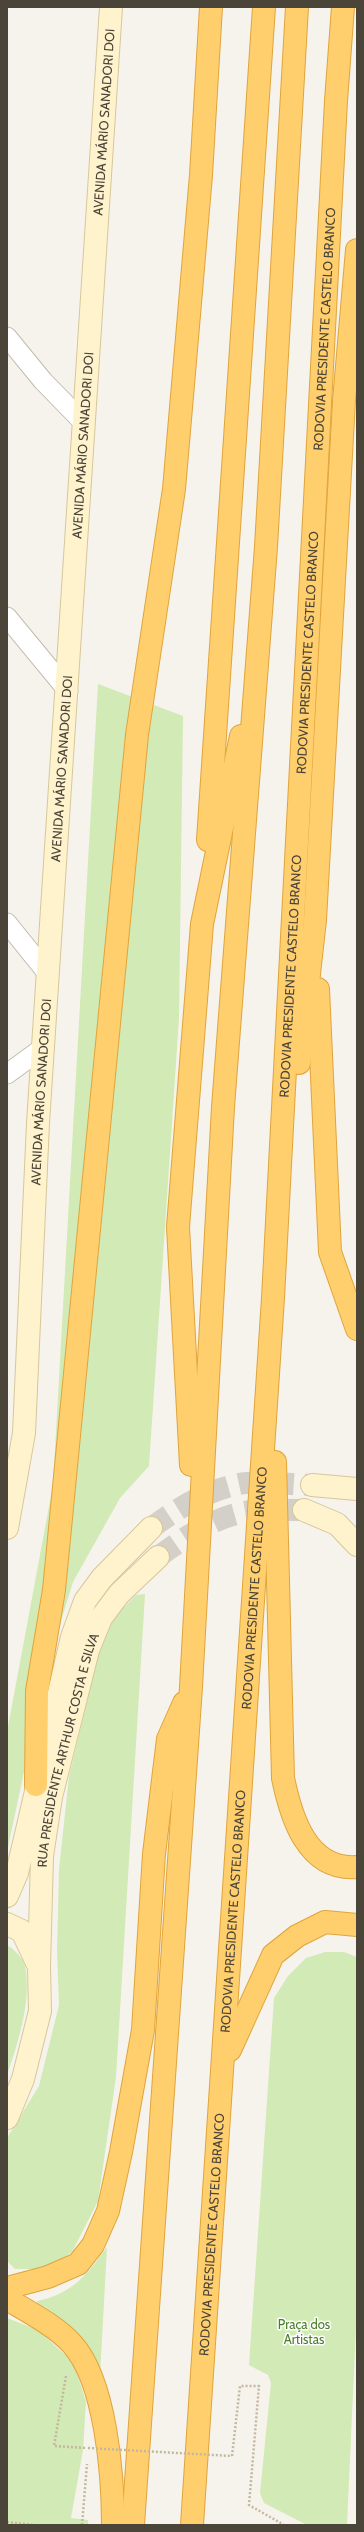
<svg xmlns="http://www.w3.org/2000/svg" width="364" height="2532" viewBox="0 0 364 2532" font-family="Cabin,sans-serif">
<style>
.green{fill:#d2eab5}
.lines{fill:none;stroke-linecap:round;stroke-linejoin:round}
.secondary-tunnel{stroke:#d4d0c8;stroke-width:22;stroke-dasharray:22 11;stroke-linecap:butt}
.street-casing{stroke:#c2bbae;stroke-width:21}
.secondary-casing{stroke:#d6c79b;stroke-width:24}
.highway-casing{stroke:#e0a43c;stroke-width:24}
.path{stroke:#c4b79f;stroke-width:2.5;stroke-dasharray:2 2;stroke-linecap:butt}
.street{stroke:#fff;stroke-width:19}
.secondary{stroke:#fff3cd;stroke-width:22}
.highway{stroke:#ffcf6e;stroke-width:22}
.path-bridge{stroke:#c4b79f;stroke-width:2.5;stroke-dasharray:2 2;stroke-linecap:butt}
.labels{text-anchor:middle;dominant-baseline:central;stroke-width:3;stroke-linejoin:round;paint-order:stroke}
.street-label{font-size:13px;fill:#4b4439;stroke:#fff}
.park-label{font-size:13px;fill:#4a7f2a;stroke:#fff}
</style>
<rect width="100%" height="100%" fill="#f6f3ec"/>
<g class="green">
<polygon points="98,684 183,716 179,1018 149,1466 120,1498 73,1582 44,1677 7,1852 7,1732 53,1485"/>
<polygon points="145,1594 116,2077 98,2201 72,2252 48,2269 15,2269 7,2261 7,2138 39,2086 59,2005 57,1951 59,1869 69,1777 105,1627 136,1595"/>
<path d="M 7,1945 C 14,1949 23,1958 25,1966 C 32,2001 18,2042 7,2075 Z"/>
<polygon points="325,1952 344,1952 357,1957 357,2305 347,2525 307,2525 264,2503 260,2493 271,2383 268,2375 249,2365 274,1998 288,1976 306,1958"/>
<path d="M 107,2247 L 100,2375 L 74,2330 L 37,2305 L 37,2301 C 72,2294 87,2275 107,2247 Z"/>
<polygon points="7,2318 38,2330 74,2363 86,2402 83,2450 71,2518 88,2520 88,2525 7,2525"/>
</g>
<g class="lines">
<g class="secondary-tunnel">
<path d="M 151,1528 C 178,1508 206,1491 239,1484 C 257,1480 292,1485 312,1485"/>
<path d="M 158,1557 C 185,1537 217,1515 251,1511 C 268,1509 286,1510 304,1510"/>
</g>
<g class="street-casing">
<g id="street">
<polyline points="7,337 43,381 84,423"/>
<polyline points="7,617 68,691"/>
<polyline points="7,923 48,974"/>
<polyline points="7,1074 44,1047"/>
</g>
</g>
<g class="secondary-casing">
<g id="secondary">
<polyline points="312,1485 357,1489"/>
<polyline points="304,1510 337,1524 357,1545"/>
<path id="s1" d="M 7,1528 L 24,1433 L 38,1123 L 111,7"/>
<polyline points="7,1896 17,1873 72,1637 85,1601 102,1578 151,1528"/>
<polyline points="7,1924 22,1931 39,1967 40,2011 23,2079 7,2118"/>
<path id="s2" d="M 39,1967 L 42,1856 L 51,1797 L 88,1650 L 101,1618 L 119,1594 L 158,1557"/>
</g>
</g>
<g class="highway-casing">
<g id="highway">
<polyline points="208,840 264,7"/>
<polyline points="318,989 330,1252 357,1329"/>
<polyline points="299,1063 315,920 344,401 357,250"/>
<path d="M 275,1462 L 283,1778 C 291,1817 307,1871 357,1867"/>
<polyline points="191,1465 178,1227 202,924 241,736"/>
<polyline points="36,1785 37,1691 54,1590 137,735 174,489 201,175 211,7"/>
<polyline points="230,2050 273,1955 297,1936 325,1922 357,1925"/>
<polyline points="7,2288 48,2277 78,2264 93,2245 108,2211 121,2152 143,2030 154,1854 168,1739 184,1703"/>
<path d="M 7,2299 C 27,2311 56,2326 72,2344 C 106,2381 113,2476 113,2525"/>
<polyline points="133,2525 191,1687 223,1107 266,547 297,7"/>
<path id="s3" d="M 192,2525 L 273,1298 L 336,101 L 343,7"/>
</g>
</g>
<g class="path">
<polyline points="66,2376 54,2446 87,2448"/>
<polyline points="232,2456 240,2386 259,2386 249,2505 284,2525"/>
<polyline points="7,2522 33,2525"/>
<polyline points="82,2525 87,2464"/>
</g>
<use href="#street" class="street"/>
<use href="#secondary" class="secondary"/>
<use href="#highway" class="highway"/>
<polyline class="path-bridge" points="88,2448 232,2456"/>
</g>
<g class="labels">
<g class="street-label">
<text stroke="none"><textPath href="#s1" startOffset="1410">AVENIDA MÁRIO SANADORI DOI</textPath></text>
<text stroke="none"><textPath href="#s3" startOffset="2200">RODOVIA PRESIDENTE CASTELO BRANCO</textPath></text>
<text stroke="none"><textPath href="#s1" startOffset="1086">AVENIDA MÁRIO SANADORI DOI</textPath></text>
<text stroke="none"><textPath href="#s3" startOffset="1876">RODOVIA PRESIDENTE CASTELO BRANCO</textPath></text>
<text stroke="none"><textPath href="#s1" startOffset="762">AVENIDA MÁRIO SANADORI DOI</textPath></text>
<text stroke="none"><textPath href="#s3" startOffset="1552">RODOVIA PRESIDENTE CASTELO BRANCO</textPath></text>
<text stroke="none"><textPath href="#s1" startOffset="438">AVENIDA MÁRIO SANADORI DOI</textPath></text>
<text stroke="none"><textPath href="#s3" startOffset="939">RODOVIA PRESIDENTE CASTELO BRANCO</textPath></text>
<text stroke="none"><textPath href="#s2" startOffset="220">RUA PRESIDENTE ARTHUR COSTA E SILVA</textPath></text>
<text stroke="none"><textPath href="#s3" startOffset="615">RODOVIA PRESIDENTE CASTELO BRANCO</textPath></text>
<text stroke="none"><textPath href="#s3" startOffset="291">RODOVIA PRESIDENTE CASTELO BRANCO</textPath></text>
</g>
<g class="park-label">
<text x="304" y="2324">Praça dos<tspan x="304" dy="15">Artistas</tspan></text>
</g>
</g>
<rect width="364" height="2532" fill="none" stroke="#4b4439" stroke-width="16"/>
</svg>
